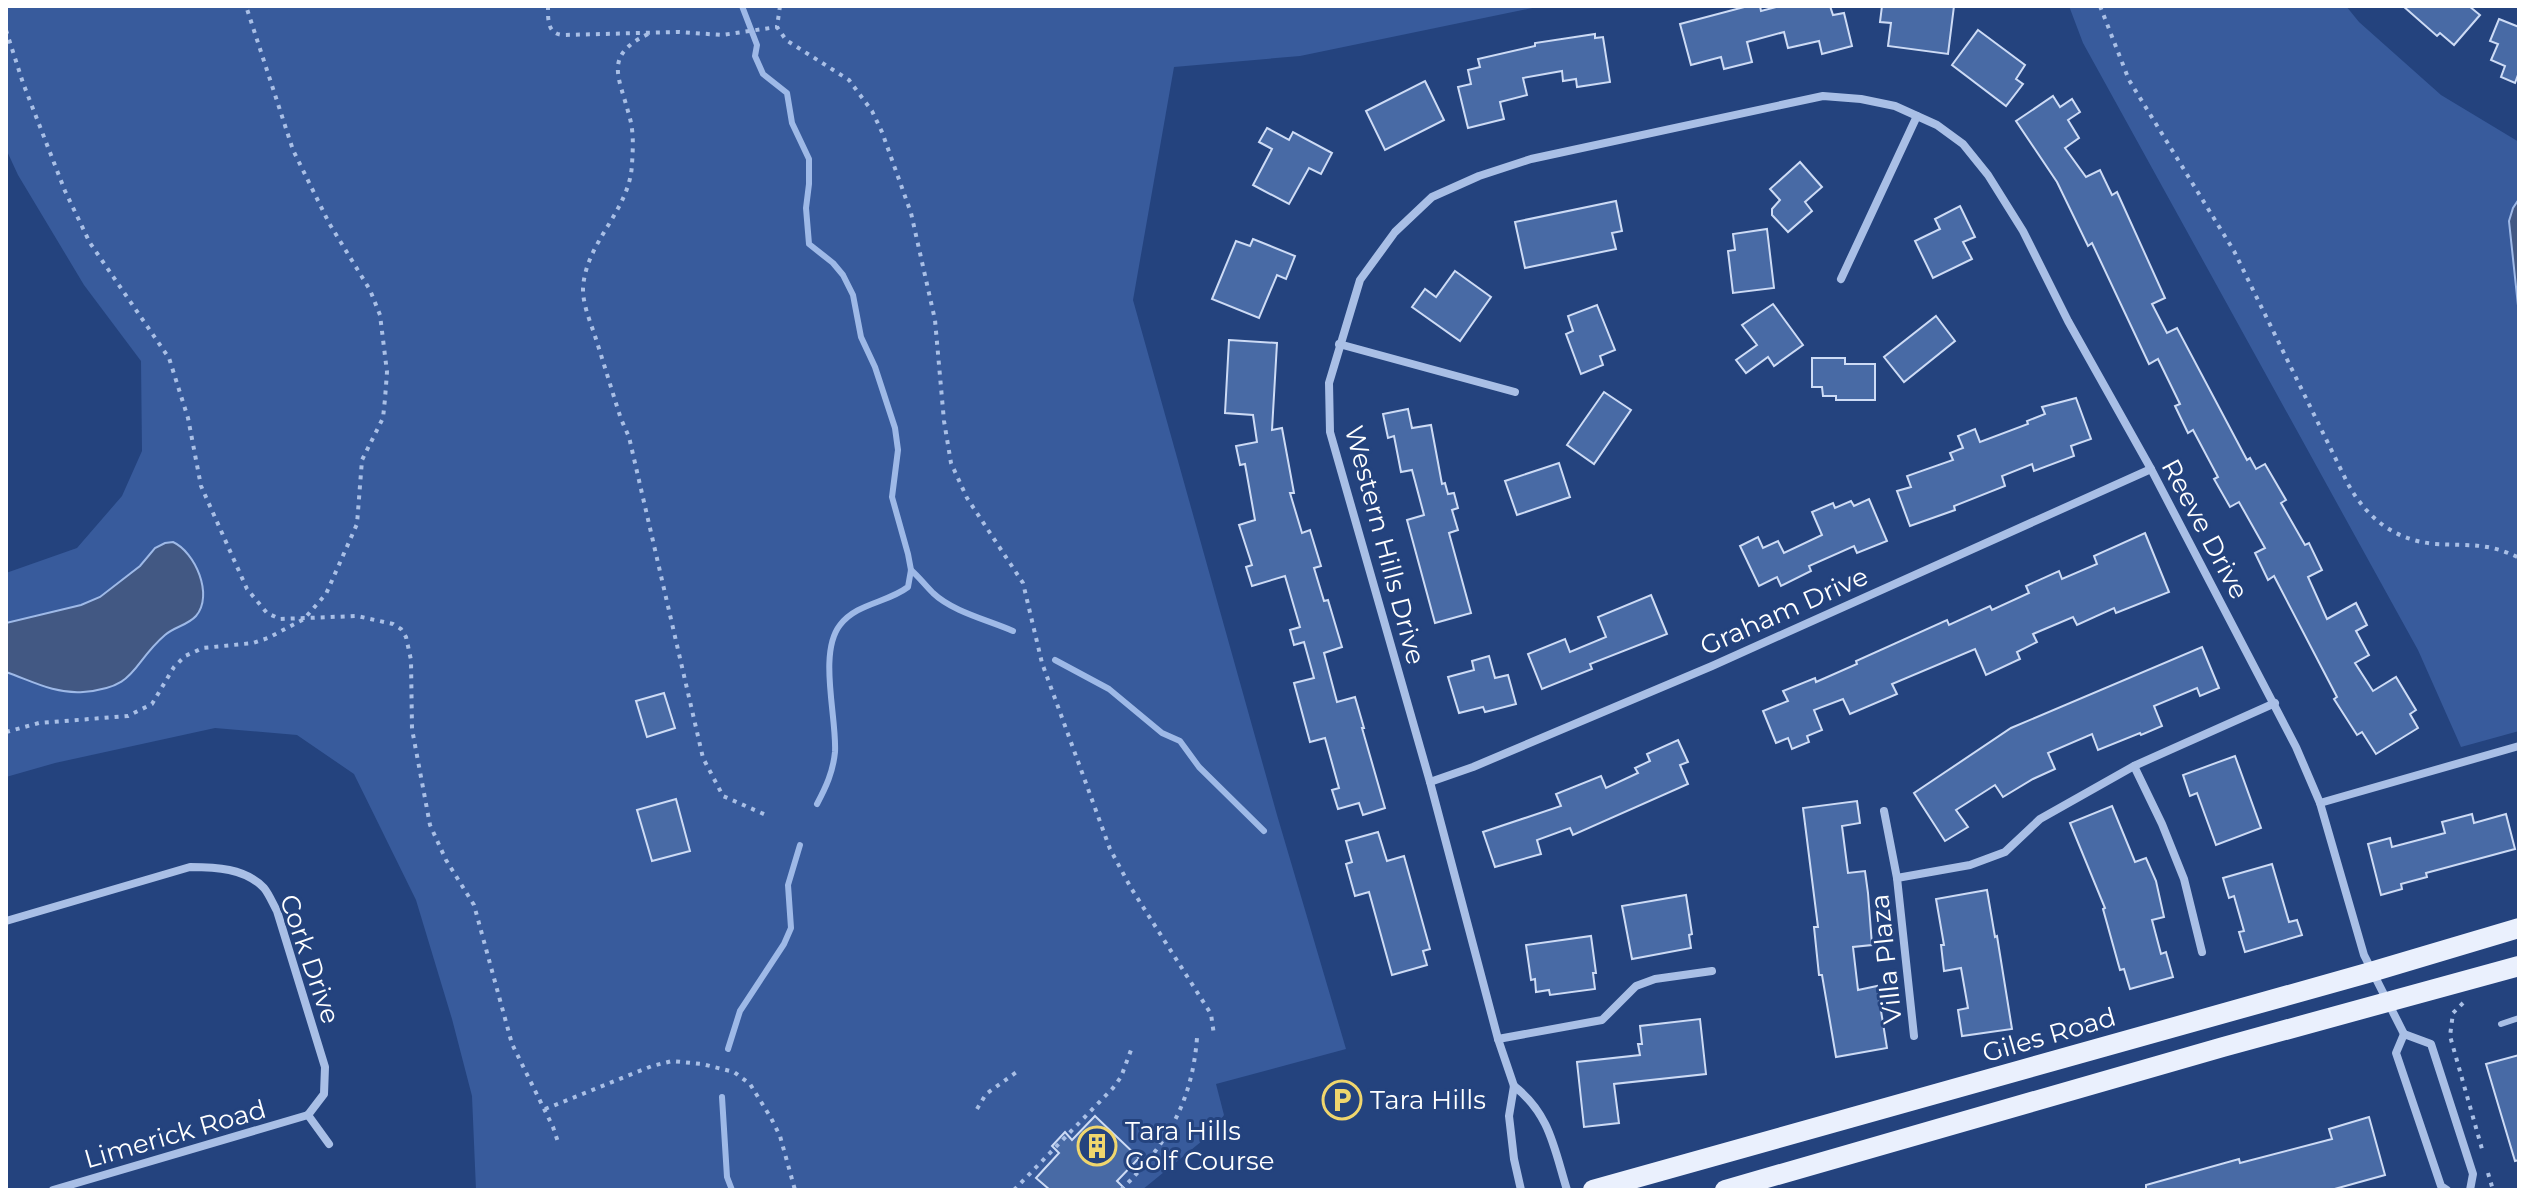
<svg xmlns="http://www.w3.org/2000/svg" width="2525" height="1196" viewBox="0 0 2525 1196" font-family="Montserrat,sans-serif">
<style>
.green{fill:#385b9c}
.water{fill:#425883;stroke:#9eb9e7;stroke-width:2}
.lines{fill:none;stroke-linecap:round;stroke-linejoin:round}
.stream{stroke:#9eb9e7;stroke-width:6}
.building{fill:#486aa5;stroke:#cddbf5;stroke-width:2}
.path{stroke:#a9bfe6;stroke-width:4;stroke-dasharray:4 6;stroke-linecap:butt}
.service{stroke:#a9bfe6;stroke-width:6}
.minor{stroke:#a9bfe6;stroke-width:8}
.primary{stroke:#eaf0fd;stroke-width:20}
.labels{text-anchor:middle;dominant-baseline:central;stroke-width:6;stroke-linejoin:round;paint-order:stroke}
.street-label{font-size:26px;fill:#fff;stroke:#24437e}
.poi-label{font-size:26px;fill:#fff;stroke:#24437e;text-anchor:start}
</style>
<rect width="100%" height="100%" fill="#24437e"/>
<g class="green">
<polygon points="6,6 1542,6 1300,56 1174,67 1133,300 1277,815 1346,1049 1216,1084 1224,1115 1213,1132 1142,1190 476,1190 472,1096 452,1019 416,900 354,774 297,735 215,728 55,763 6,777 6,573 77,548 122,496 142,451 141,361 84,285 18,175 6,149"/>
<polygon points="2069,6 2346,6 2359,22 2441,95 2519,142 2519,731 2461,747 2418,650 2083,43"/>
</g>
<g class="water">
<polygon points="2519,199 2519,315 2509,221 2513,208"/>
<path d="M 173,542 C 195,552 214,595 196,616 C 188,625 174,627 165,635 C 131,664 138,688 83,692 C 54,694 32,681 6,672 L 6,623 L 81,605 L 100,597 L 140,566 L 155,548 L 165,543 Z"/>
</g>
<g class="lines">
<g class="stream">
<path d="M 742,6 L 757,45 L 755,56 L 763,74 L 787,93 L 792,123 L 809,159 L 809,184 L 806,208 L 809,244 L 833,263 L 843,275 L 853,295 L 861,337 L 875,367 L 895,428 L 898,450 L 892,497 L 908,554 L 911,570 L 908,587 C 887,603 857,603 840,625 C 818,653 837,718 835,752 C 833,772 826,787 817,804"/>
<path d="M 911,570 C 919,577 925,585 933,593 C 953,612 988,620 1013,631"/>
<polyline points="1055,660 1109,689 1162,733 1180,741 1199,767 1264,831"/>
<polyline points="728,1049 740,1011 784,944 791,928 788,885 800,845"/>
<polyline points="722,1097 727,1177 732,1190"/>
</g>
</g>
<g class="building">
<polygon points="1748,6 1760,6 1761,11 1780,6 1830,6 1833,15 1844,13 1852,46 1822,54 1819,41 1788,48 1784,32 1747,42 1752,62 1724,69 1721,57 1691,65 1680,24"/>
<polygon points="1882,6 1954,6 1948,54 1888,46 1891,23 1880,22"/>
<polygon points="2403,6 2469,6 2480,15 2454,45 2440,33 2437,36"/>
<polygon points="2499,19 2519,27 2519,72 2515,83 2501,77 2505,66 2491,60 2498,44 2490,41"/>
<polygon points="1978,30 2025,65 2016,79 2023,84 2006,106 1952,65"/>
<polygon points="1595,34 1595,38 1603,37 1610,82 1577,87 1576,79 1563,81 1562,71 1523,78 1527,95 1500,102 1504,119 1468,128 1458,87 1471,84 1468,70 1480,67 1478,59 1535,46 1535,43"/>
<polygon points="1425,81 1444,120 1385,150 1366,111"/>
<polygon points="2053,96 2060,107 2072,99 2080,112 2068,120 2079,138 2065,148 2086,177 2100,170 2112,195 2117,192 2165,298 2152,304 2167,333 2177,328 2247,460 2250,458 2256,469 2265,464 2286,500 2281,503 2305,545 2309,543 2322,570 2308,577 2327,619 2356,603 2367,625 2356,631 2369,655 2355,663 2373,691 2396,677 2416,710 2410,714 2418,728 2376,754 2362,732 2357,735 2334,699 2337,697 2274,576 2268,580 2255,553 2265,548 2239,502 2230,507 2214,479 2218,477 2193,430 2188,433 2175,406 2180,404 2158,359 2149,364 2092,243 2088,246 2057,182 2016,121"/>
<polygon points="1267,128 1289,140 1293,132 1332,153 1321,174 1309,168 1289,204 1253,185 1272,149 1259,142"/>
<polygon points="1800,162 1822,187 1805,202 1812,211 1788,232 1772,215 1772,209 1780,200 1770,189"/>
<polygon points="1616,201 1622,231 1612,233 1616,249 1525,268 1515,222"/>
<polygon points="1960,206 1975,237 1963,242 1972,259 1933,278 1915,241 1940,229 1935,219"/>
<polygon points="1767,229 1774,288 1733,293 1728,251 1735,250 1733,234"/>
<polygon points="1253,239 1295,256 1286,279 1277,275 1259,318 1212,299 1236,241 1250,246"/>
<polygon points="1455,271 1491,297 1460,341 1412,307 1425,289 1436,297"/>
<polygon points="1773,304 1803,345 1774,366 1768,357 1746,373 1736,360 1757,345 1742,325"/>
<polygon points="1597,305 1615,350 1600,356 1603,365 1581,374 1566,334 1573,331 1568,316"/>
<polygon points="1936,316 1955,341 1904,382 1884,357"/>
<polygon points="1229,340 1277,343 1272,430 1282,428 1294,493 1290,493 1302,533 1310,530 1321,566 1314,568 1324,601 1328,600 1342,647 1324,653 1337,702 1355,697 1364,728 1362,728 1385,808 1363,815 1359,803 1338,809 1332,790 1339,788 1325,738 1310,742 1294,683 1314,678 1304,642 1294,645 1290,630 1300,627 1285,576 1252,586 1246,567 1252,565 1239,525 1255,520 1245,464 1240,465 1236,446 1257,442 1253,415 1225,413"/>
<polygon points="1812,358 1845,358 1845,364 1875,364 1875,400 1836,400 1836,396 1823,396 1822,387 1812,387"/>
<polygon points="1604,392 1631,410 1594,464 1567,445"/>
<polygon points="2076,398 2091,439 2071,446 2074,456 2034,471 2032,464 2002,476 2005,486 1954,506 1955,510 1910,526 1897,491 1911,487 1907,476 1953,460 1950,453 1963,448 1958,436 1975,429 1980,442 2028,424 2027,421 2045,414 2042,407"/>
<polygon points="1408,409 1412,428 1431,425 1442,484 1445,483 1448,494 1454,493 1458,508 1452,510 1458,530 1449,533 1471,613 1435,623 1407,520 1424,515 1412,470 1401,472 1394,436 1388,438 1383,414"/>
<polygon points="1559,463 1570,497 1517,515 1505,481"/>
<polygon points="1869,499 1887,541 1857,553 1854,546 1809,566 1811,571 1781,586 1777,577 1759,586 1740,546 1758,537 1763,548 1778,541 1784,553 1822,535 1812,512 1833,503 1835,508 1851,501 1854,506"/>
<polygon points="2145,533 2169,592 2116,613 2114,608 2077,625 2073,617 2033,634 2037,642 2017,652 2020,659 1986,675 1975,649 1892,684 1897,694 1850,714 1843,699 1814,710 1822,730 1807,736 1809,742 1792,749 1788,738 1776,743 1763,711 1788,701 1783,691 1815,678 1816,682 1857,664 1856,661 1947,620 1949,625 1990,606 1992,610 2029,593 2026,586 2059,571 2062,579 2097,564 2094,556"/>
<polygon points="1651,595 1667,634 1590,664 1592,669 1542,689 1528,654 1565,639 1570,652 1606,637 1598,617"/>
<polygon points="2202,647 2219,688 2200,696 2197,688 2154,706 2162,726 2141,735 2140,733 2098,750 2092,734 2048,753 2055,769 2033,779 2003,797 1995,785 1956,810 1968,827 1945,841 1914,793 2011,728"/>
<polygon points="1489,656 1495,678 1508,675 1516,704 1485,712 1483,707 1459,713 1448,677 1474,670 1472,661"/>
<polygon points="664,693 675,728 647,737 636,701"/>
<polygon points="1678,740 1688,762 1680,765 1688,784 1573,835 1570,828 1537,840 1541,854 1495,867 1483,832 1561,806 1556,794 1601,776 1606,788 1638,773 1635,768 1650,761 1647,754"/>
<polygon points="2235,756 2261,828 2216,845 2197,793 2190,796 2183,775"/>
<polygon points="676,799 690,851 652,861 637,810"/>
<polygon points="1857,801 1860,823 1842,826 1848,873 1865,871 1868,893 1872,945 1853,947 1858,990 1877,986 1887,1048 1836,1057 1822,975 1819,975 1814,927 1818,927 1803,808"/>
<polygon points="2112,806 2135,862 2146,858 2156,881 2164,917 2152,920 2161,954 2166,952 2173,977 2130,989 2124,969 2120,970 2103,909 2105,908 2070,823"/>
<polygon points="2472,814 2474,823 2506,814 2515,849 2426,873 2427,877 2401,884 2402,889 2381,895 2368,844 2390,838 2392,847 2445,833 2442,822"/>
<polygon points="1378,832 1387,861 1404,856 1430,949 1423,951 1427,965 1392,975 1369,892 1355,896 1346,864 1352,862 1346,841"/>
<polygon points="2272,864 2289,922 2297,920 2302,935 2245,952 2239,932 2244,931 2234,896 2229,898 2223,878"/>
<polygon points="1987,890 1995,937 1997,936 2012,1029 1962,1036 1958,1010 1968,1008 1961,968 1944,971 1941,945 1944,945 1936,899"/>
<polygon points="1686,895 1692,934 1689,935 1691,948 1632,959 1622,906"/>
<polygon points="1591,936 1596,973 1593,973 1595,989 1550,995 1549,990 1536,992 1535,979 1531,980 1526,945"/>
<polygon points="1700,1019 1706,1074 1614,1084 1619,1123 1584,1127 1577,1062 1640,1055 1638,1044 1642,1044 1640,1026"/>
<polygon points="2519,1055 2519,1160 2515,1161 2486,1064"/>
<polygon points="1095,1116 1139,1158 1117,1181 1126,1190 1050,1190 1036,1178 1059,1153 1052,1146 1065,1132 1072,1140"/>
<polygon points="2369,1117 2385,1175 2331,1190 2146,1190 2146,1185 2239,1159 2240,1163 2332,1139 2329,1129"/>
</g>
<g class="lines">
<g class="path">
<path d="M 548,6 C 548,19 547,34 563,35 L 679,32 L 722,35 L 777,27"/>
<polyline points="780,6 777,27 786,40 849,80 872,111 882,132 911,213 935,320 944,421 951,463 967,498 1023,583 1042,663 1110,849 1131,888 1211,1014 1214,1035"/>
<path d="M 2100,6 L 2129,80 L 2234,251 L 2348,484 C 2367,518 2394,540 2435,544 C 2468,546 2488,542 2519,558"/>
<polyline points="6,30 23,83 65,191 90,243 169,358 188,418 201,486 247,589 267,613 280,619 357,616 393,624 401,629 406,637 411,660 412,729 430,825 446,860 474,905 512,1044 553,1127 558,1142"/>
<path d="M 648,34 C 603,56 619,76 629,115 C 634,131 633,148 632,164 C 630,211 585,242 583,289 C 583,305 590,321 595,336 C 604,364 612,391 621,419 L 629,437 L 703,758 L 723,796 L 766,815"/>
<polyline points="6,732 39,723 128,716 152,704 174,667 185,656 203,648 253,643 268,638 304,619 326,594 357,524 362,460 383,418 385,399 387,372 380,315 370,290 329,223 293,150 246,6"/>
<polyline points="2463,1003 2453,1013 2450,1036 2482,1149"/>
<polyline points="545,1109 652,1066 672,1061 702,1064 734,1072 750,1084 771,1118 780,1136 795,1190"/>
<polyline points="977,1109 986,1094 1018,1071"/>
<polyline points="2488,1173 2493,1190"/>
<polyline points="1014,1190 1113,1088 1121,1077 1131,1050"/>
<path d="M 1121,1190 C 1167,1144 1192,1103 1197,1038"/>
</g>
<polyline class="service" points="2501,1024 2519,1018"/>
<g class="minor">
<polyline points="1841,279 1917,116"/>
<polyline points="1339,344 1515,392"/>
<polyline points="2134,766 2162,824 2184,879 2202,952"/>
<polyline points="1430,782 1473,767 1712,666 2151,469"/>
<polyline points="2320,803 2519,746"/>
<polyline points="1884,811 1897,878 1914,1036"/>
<polyline points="1897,878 1970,865 2005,852 2040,819 2134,766 2275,703"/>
<path d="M 6,921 L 190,867 C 215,867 245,868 264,888 C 269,894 273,904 277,911 L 325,1067 L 324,1094 L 308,1115"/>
<polyline points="1498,1039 1602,1020 1636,986 1655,979 1712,971"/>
<path d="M 1514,1086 C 1550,1114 1554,1148 1567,1190"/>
<polyline points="308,1115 329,1144"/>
<polyline points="53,1190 308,1115"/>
<polyline points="1521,1190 1514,1159 1509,1116 1514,1086 1498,1039 1430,782 1330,432 1329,383 1360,280 1395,232 1432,197 1479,176 1531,159 1823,96 1861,99 1895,106 1937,125 1963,144 1988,175 2023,231 2068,321 2151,469 2296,747 2320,803 2364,955 2404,1034"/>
<polyline points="2447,1190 2441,1186 2396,1053 2404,1034 2431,1044 2473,1174 2470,1190"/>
</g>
<g class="primary">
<polyline points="1593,1190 2371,972 2519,928"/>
<polyline points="1725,1190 2223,1047 2519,966"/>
</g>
</g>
<defs>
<g id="parking-ring" transform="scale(2)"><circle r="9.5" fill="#24437e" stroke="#f0d66d" stroke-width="1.5"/><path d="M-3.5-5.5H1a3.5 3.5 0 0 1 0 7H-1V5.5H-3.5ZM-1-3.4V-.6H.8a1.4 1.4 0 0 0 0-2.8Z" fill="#f0d66d"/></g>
<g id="building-ring" transform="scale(2)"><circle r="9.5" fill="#24437e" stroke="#f0d66d" stroke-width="1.5"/><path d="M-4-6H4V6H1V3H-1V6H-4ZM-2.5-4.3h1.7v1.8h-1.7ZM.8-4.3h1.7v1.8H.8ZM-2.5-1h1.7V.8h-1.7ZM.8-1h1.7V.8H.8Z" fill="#f0d66d"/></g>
</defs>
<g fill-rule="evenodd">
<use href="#parking-ring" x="1342" y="1100"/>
<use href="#building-ring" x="1097" y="1146"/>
</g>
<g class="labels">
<g class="street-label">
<text transform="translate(2205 529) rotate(62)">Reeve Drive</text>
<text transform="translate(1385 545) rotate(75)">Western Hills Drive</text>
<text transform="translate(1784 611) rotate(-24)">Graham Drive</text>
<text transform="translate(310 959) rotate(71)">Cork Drive</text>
<text transform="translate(1886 959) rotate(-96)">Villa Plaza</text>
<text transform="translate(2049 1035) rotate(-16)">Giles Road</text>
<text transform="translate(175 1134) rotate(-16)">Limerick Road</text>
</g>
<g class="poi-label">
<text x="1370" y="1100">Tara Hills</text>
<text x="1125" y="1131">Tara Hills<tspan x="1125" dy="30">Golf Course</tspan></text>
</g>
</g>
<rect width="2525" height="1196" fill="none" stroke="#ffffff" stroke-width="16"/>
</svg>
